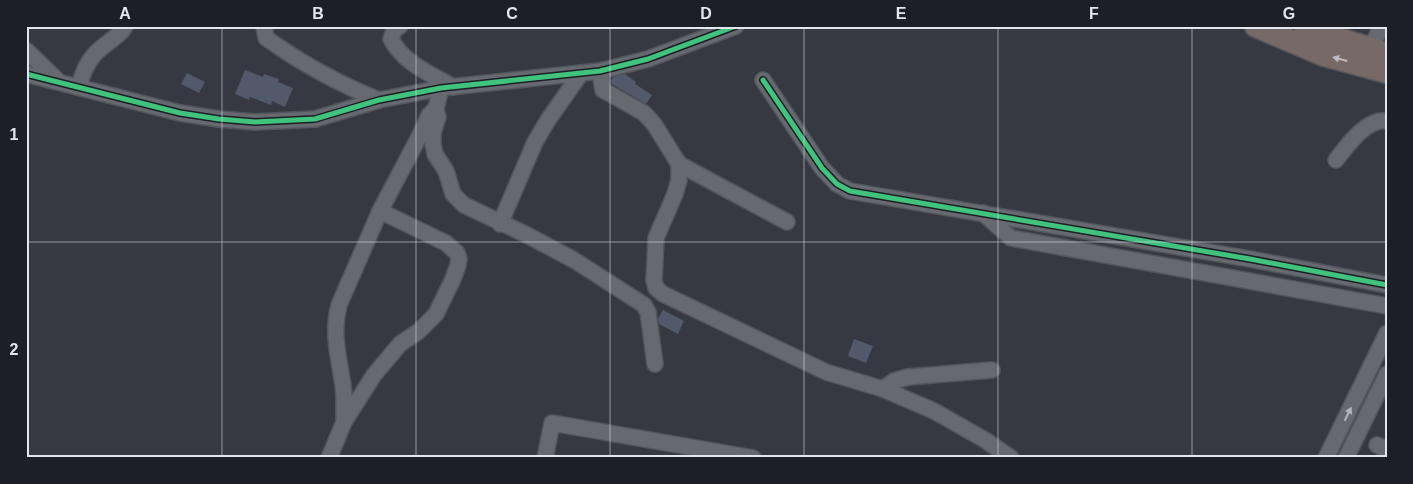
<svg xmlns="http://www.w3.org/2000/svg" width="1413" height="484" viewBox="0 0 1413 484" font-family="Arial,sans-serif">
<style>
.building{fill:#52596b}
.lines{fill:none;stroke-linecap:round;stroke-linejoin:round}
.minor-casing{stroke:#52555c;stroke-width:18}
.highway-casing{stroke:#52555c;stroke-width:25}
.minor{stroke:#666a70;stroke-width:15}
.highway{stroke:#776a66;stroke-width:22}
.cycleway-casing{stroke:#1c1f25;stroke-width:8}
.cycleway{stroke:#40c37c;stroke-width:5}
.oneway{fill:#bdbbbf}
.oneway2{fill:#b0b4bc}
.grid{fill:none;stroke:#e2e6ef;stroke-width:1;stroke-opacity:0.55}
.neatline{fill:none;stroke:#e2e6ef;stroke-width:2}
.grid-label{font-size:16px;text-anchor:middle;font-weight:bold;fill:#e2e6ef}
</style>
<rect width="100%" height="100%" fill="#363941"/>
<g class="building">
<polygon points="245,70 263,77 264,74 279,79 278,82 293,88 285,107 272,101 271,105 250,97 249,100 235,94"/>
<polygon points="187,73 205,82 199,93 181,84"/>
<polygon points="625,74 636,82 635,84 652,95 646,104 612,84 611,81 613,77"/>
<polygon points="663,310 684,321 678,334 659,324 658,319"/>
<polygon points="854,339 873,346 866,363 848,356"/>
</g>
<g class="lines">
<g class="minor-casing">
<g id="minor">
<path d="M 264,26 L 266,38 C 301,63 339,84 379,100"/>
<path d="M 400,26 L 394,30 L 391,39 C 403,63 431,74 453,87"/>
<polyline points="1370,49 1382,26"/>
<polyline points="26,50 58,81"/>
<polyline points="600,71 603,90 644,113 654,124 679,164 679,180 675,194 656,238 654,280 656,288 663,294 826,372 883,389 934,411 985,440 1011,458"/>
<polyline points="26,74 180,113 219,119 255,122 315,119 379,100 441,88 600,71 648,59 736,26"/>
<polyline points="763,80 822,168 837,184 850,191 1250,259 1387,285"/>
<path d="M 79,86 C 82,75 86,64 94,55 C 101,46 123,34 125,26"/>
<polyline points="436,110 438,117 433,133 433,144 435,154 446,171 453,194 464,205 525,234 574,260 644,305 648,312 655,364"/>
<path d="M 1336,160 C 1347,146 1366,118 1387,121"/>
<polyline points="679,164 787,222"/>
<polyline points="983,213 1011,238 1387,306"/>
<polyline points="500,224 535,142 548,120 581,73"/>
<polyline points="883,389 894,381 908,377 992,370"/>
<path d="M 344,422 C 344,408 345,393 342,379 C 338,354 332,331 339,305 L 380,211"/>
<polyline points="1377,445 1387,450"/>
<polyline points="329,458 344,422 374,375 400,344 419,331 436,314 453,279 458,265 459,259 457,253 446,243 380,211 420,135 429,115 436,108 441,88"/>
<polyline points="545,458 552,423 753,458"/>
<polyline points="1326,458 1387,333"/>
<polyline points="1346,458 1387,374"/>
</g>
</g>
<g class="highway-casing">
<g id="highway">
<polyline points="1256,26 1324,55 1387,72"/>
<polyline points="1305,26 1329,36 1387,54"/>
</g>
</g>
<use href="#minor" class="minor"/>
<use href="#highway" class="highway"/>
<g class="cycleway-casing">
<g id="cycleway">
<polyline points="26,74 180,113 219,119 255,122 315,119 379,100 441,88 600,71 648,59 736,26"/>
<polyline points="763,80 822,168 837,184 850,191 1250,259 1387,285"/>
</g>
</g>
<use href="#cycleway" class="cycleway"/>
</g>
<defs><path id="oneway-solid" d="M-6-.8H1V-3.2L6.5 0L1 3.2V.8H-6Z" transform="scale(1.25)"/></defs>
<use class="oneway" href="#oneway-solid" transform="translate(1340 59) rotate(-165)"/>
<use class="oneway2" href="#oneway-solid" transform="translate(1348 414) rotate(-64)"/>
<path class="grid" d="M 222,26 L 222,458M 416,26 L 416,458M 610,26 L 610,458M 804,26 L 804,458M 998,26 L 998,458M 1192,26 L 1192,458M 26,242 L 1387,242"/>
<rect width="1413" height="484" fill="none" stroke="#1c1f25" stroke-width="55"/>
<rect x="28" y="28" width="1358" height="428" class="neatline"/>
<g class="grid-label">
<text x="125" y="19">A</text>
<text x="318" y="19">B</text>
<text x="512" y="19">C</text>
<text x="706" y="19">D</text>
<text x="901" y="19">E</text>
<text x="1094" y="19">F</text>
<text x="1289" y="19">G</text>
<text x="14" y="140">1</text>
<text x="14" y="355">2</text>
</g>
</svg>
